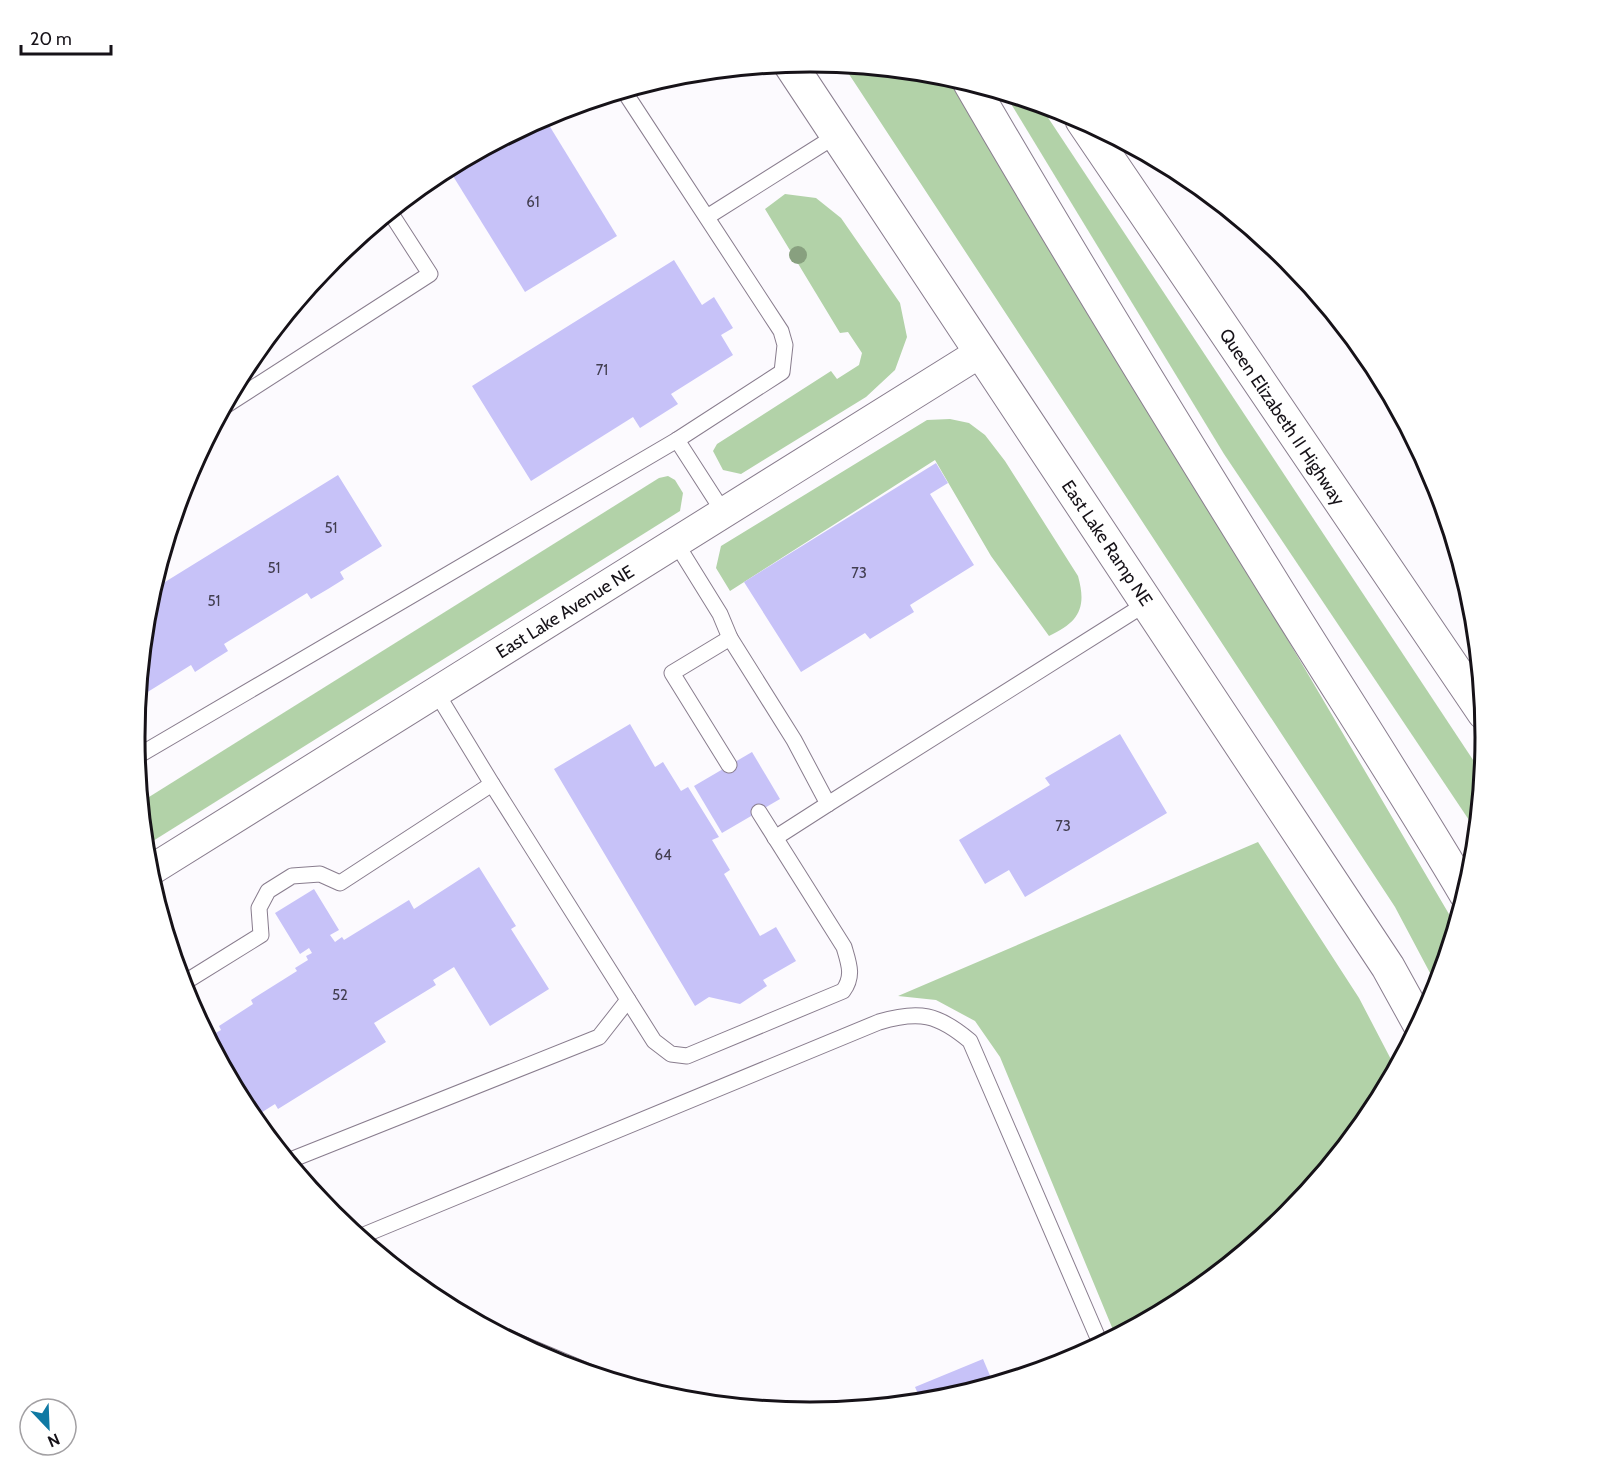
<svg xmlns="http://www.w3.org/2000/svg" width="1621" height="1475" viewBox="0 0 1621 1475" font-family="Cabin,sans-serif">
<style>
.green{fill:#b2d2a8}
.building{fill:#c7c2f8}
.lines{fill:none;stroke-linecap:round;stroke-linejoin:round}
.service-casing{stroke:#897d8e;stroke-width:17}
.minor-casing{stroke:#897d8e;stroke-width:32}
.tertiary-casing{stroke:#897d8e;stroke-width:35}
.motorway-casing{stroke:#897d8e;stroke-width:35}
.service{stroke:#fff;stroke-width:15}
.minor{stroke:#fff;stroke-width:30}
.tertiary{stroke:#fff;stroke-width:33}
.motorway{stroke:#fff;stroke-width:33}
.tree{fill:#88a07f}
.labels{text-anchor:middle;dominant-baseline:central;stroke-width:5;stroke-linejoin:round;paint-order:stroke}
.number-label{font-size:15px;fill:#423e50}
.street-label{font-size:18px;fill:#161218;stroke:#fff}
.rim{fill:none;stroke:#161218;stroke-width:3}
</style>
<rect width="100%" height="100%" fill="#fcfafe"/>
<g class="green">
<polygon points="843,65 943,75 959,80 1456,926 1438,988 1395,907"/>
<polygon points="1005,94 1039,104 1483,775 1477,832 1224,454"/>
<polygon points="785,194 816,198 841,218 900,303 907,337 895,370 866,397 741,474 723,470 713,451 717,444 831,371 837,379 859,365 862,353 848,332 840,333 765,209"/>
<path d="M 950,419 L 969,423 L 985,435 L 1005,461 L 1078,576 C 1087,608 1079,622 1049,636 L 991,556 L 935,460 L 730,591 L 716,568 L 721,546 L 927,420 Z"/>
<polygon points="668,476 675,480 683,493 680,511 145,846 141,802 659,478"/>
<polygon points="1258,842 1359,998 1396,1069 1372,1113 1288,1216 1186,1300 1116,1337 1000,1057 975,1021 936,1000 898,996"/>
</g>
<g class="building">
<polygon points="544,117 617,236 525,292 448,168"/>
<polygon points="674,260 702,305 714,297 733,328 721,335 733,355 671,394 678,404 640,428 633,417 531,481 472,386"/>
<polygon points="936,463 948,483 930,494 974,565 910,605 914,612 870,639 865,633 801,672 744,582"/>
<polygon points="338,475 382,546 340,572 344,579 328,589 311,599 307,593 224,644 228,651 212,661 195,672 191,665 138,698 148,605 152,590"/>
<polygon points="630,724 655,767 663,762 681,791 688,787 719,837 712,840 730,870 724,874 760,936 776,927 796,961 763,980 767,986 740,1004 709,997 695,1006 554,769"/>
<polygon points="1120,734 1167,813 1025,897 1009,870 985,884 959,840 1050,785 1045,778"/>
<polygon points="752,752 780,799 722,833 694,786"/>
<polygon points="479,867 516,926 511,929 549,989 490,1026 454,967 433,980 436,985 374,1023 386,1042 278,1109 275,1104 253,1118 208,1037 221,1030 219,1026 253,1004 251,1000 297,971 295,968 308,960 306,956 312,953 309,948 300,954 275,913 314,889 339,930 330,935 335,942 342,937 344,940 409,900 414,909"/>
<polygon points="983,1359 994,1385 942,1401 922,1403 915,1387"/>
</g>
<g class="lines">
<g class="service-casing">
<g id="service">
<polyline points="707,217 837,135"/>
<polyline points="225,406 430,274 390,212"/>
<polyline points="677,440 724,513"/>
<polyline points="676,543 720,614 730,638 794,740 828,804 1147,603"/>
<path d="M 436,692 L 492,784 L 654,1041 L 671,1054 L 687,1056 L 843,991 C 854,976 849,964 844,947 L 759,812"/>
<polyline points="136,757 677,440 782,372 785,345 781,331 624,91"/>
<polyline points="729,765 672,673 730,638"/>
<polyline points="775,838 828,804"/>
<polyline points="182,984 261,935 259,908 268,891 292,876 320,874 340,883 492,784"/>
<polyline points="288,1161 599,1037 628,1000"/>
<path d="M 359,1237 L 879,1022 C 919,1010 938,1014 970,1041 L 1101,1345"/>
<polyline points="501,1335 599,1376"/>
</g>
</g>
<g class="minor-casing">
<polyline id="minor" points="148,872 981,352"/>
</g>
<g class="tertiary-casing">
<polyline id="tertiary" points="790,64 1388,967 1420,1025"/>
</g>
<g class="motorway-casing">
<g id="motorway">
<path d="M 970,83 C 1065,247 1164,408 1264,569 C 1331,678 1401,784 1466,894"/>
<polyline points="1082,120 1484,713"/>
</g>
</g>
<use href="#service" class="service"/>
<use href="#minor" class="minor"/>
<use href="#tertiary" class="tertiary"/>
<use href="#motorway" class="motorway"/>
</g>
<circle class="tree" cx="798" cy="255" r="9"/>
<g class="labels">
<g class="number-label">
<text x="533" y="202">61</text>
<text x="602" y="370">71</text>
<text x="331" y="528">51</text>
<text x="274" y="568">51</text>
<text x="859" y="573">73</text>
<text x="214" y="601">51</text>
<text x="1063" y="826">73</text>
<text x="663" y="855">64</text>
<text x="340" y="995">52</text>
</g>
<g class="street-label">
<text transform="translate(1282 417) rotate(56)">Queen Elizabeth II Highway</text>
<text transform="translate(1107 543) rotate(56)">East Lake Ramp NE</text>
<text transform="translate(565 612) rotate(-32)">East Lake Avenue NE</text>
</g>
</g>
<path d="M0 0H1621V1475H0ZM145 737a665 665 0 1 1 1330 0a665 665 0 1 1-1330 0Z" fill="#fff" fill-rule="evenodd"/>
<path class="rim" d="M145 737a665 665 0 1 1 1330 0a665 665 0 1 1-1330 0Z"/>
<g transform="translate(48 1427) rotate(157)"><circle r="28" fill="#ffffff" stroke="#a2a0a3" stroke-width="1.5"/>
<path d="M0-4.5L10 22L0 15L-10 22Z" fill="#0f79a3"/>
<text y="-9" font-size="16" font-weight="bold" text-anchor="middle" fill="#161218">N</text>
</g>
<path d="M21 45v9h90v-9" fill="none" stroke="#161218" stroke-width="3"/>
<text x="30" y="45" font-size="18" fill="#161218" stroke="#ffffff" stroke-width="4.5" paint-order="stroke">20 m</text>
</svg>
